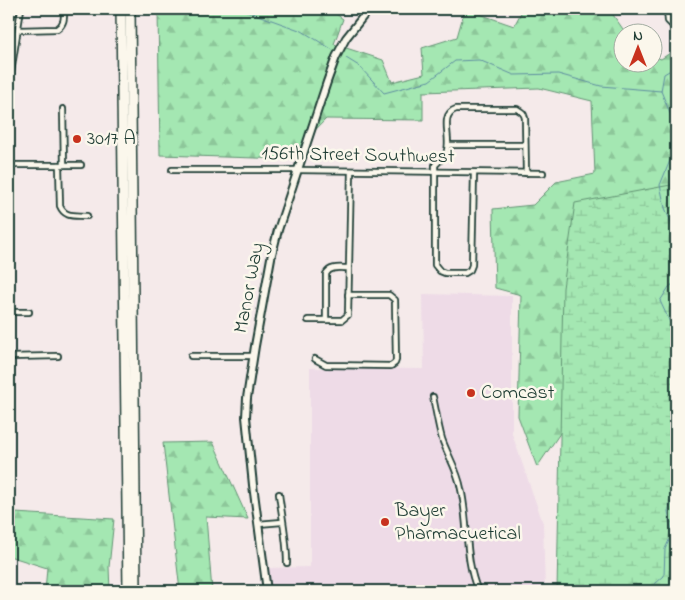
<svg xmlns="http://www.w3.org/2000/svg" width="685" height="600" viewBox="0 0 685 600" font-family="'Indie Flower',sans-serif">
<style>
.built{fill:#eedbe7}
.forest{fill:url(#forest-firs);stroke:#629273}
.wetland{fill:url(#wetland-marsh);stroke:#629273}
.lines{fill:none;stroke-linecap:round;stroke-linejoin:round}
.stream{stroke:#5e8da0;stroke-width:1}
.street-casing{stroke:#1f3d34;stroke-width:8}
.secondary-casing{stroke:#1f3d34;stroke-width:10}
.highway-casing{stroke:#1f3d34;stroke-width:12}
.street{stroke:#fbf7ec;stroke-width:4.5}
.secondary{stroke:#fbf7ec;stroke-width:6}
.highway{stroke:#fbf7ec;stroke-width:9}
.poi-dot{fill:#c8321e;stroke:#fbf7ec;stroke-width:2}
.labels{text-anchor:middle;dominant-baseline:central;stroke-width:5;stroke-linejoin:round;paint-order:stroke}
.poi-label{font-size:20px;fill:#1f3d34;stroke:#fbf7ec;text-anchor:start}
.street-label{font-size:20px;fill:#1f3d34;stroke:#fbf7ec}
</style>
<defs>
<pattern id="forest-firs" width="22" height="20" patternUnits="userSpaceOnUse" patternTransform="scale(1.25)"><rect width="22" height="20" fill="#a4e7b2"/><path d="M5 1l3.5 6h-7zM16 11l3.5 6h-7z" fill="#8dc79a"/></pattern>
<pattern id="wetland-marsh" width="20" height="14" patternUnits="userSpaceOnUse" patternTransform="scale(1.25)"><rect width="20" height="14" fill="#a4e7b2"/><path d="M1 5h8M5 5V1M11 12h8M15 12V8" fill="none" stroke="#8dc79a"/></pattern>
</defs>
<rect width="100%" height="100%" fill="#f5eaea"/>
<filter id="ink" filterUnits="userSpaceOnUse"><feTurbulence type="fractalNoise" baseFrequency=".02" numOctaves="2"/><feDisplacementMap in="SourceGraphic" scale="10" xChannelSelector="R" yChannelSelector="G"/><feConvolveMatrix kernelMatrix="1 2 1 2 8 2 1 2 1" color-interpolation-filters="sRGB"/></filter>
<g filter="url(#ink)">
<polygon class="built" points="423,294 512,296 512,434 543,523 545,591 267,591 266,568 310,567 310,368 424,369"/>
<g class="forest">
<polygon points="158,9 277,9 288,13 298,9 329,9 343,19 334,44 383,60 392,82 424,74 422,48 457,37 465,9 514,26 523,9 609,9 625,32 622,32 622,62 652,62 653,56 661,59 676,49 676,507 586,395 537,467 518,416 521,295 495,288 493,209 533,205 556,182 595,174 592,101 539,88 423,92 423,120 326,119 287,159 160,155"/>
<polygon points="213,442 248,519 206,517 212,591 180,591 163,443"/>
<polygon points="15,513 114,519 109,567 110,591 45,591 47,568 9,556"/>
</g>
<polygon class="wetland" points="676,184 676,591 557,591 563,288 575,203"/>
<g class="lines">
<g class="stream">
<polyline points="241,9 302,31 333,50"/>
<polyline points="346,58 359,66 384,93 429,81 455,61 479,60 514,75 558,74 601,86 661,91"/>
<polyline points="676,67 664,74 661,91 676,128"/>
<polyline points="676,146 660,185 665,208 676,234"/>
<polyline points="676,282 669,287 660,301 676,335"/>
<polyline points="647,591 664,576 665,549 672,534 668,511 676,489"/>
</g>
<g class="street-casing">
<g id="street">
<polyline points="667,9 668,21 676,29"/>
<path d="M 18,30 L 57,29 C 65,24 64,17 64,9"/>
<polyline points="9,85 21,9"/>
<polyline points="63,109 64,165"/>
<polyline points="448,145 525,145"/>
<polyline points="9,165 81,165"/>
<path d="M 59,165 L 60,206 C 65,218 75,215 87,216"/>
<polyline points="172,170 298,170 543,173"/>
<path d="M 474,173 L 472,265 L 470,270 L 465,273 L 445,273 L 440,271 L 435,265 L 435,165 C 439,161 444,157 446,153 C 453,140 438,115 456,109 L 517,109 C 522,112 524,113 525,118 L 526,173"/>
<polyline points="9,312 29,312"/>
<polyline points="308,320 342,320 348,315 351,171"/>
<path d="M 326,320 L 326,274 C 330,266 340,268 348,268"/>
<polyline points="191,356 253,356"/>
<polyline points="9,357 58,356"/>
<polyline points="315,359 326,365 391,366 395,363 396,360 395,300 389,295 348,295"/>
<path d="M 433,397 C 436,411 438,425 442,439 C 448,456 458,471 461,489 C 469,523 464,559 478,591"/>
<path d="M 279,494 C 282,517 287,540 287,563"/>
<polyline points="258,524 282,522"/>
</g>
</g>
<g class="secondary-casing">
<polyline id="secondary" points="267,591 253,485 246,417 247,398 255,346 271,258 278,230 327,82 336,57 346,38 369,9"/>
</g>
<g class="highway-casing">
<g id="highway">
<polyline points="121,9 128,591"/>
<polyline points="130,9 136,591"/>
</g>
</g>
<use href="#street" class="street"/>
<use href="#secondary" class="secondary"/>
<use href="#highway" class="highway"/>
</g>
</g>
<g class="poi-dot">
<circle cx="77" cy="139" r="5"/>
<circle cx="471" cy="393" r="5"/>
<circle cx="385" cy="522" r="5"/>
</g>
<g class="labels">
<g class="poi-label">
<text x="87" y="139">3017 A</text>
<text x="481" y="393">Comcast</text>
<text x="395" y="511">Bayer<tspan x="395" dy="23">Pharmacuetical</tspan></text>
</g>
<g class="street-label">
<text transform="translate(358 156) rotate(1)">156th Street Southwest</text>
<text transform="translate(250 288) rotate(-79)">Manor Way</text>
</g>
</g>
<rect width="685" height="600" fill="none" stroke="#fbf7ec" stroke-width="30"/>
<rect x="15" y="15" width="655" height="570" fill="none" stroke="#1f3d34" stroke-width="2" filter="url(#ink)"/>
<g transform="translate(638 48)"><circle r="24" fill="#fbf7ec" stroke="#a3ada2"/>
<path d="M0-4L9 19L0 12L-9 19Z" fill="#c8321e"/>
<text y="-8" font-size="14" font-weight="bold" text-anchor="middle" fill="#1f3d34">N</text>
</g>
</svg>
